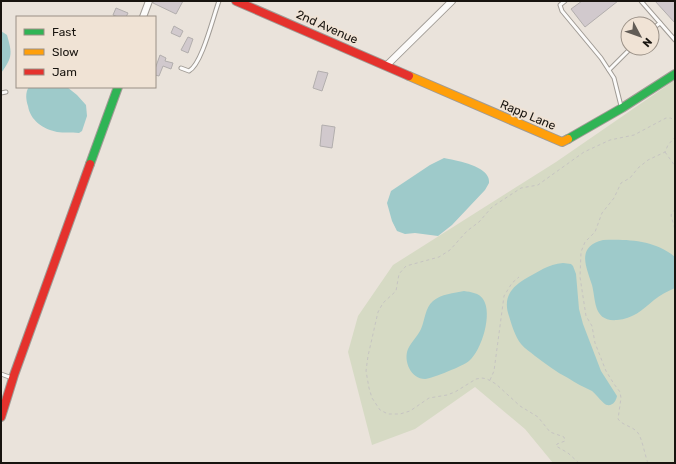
<svg xmlns="http://www.w3.org/2000/svg" width="676" height="464" viewBox="0 0 676 464" font-family="Rubik,sans-serif">
<style>
.green{fill:#d6dac4}
.water{fill:#9ecaca}
.building{fill:#d1c9cd;stroke:#b2aead}
.lines{fill:none;stroke-linecap:round;stroke-linejoin:round}
.lane-casing{stroke:#a09b95;stroke-width:5}
.street-casing{stroke:#a09b95;stroke-width:8}
.fast-casing{stroke:#a09b95;stroke-width:10}
.slow-casing{stroke:#a09b95;stroke-width:10}
.jam-casing{stroke:#a09b95;stroke-width:10}
.path{stroke:#c6c4c2;stroke-width:1;stroke-dasharray:3 3;stroke-linecap:butt}
.lane{stroke:#fcfbfa;stroke-width:3}
.street{stroke:#fcfbfa;stroke-width:6}
.fast{stroke:#30b455;stroke-width:8}
.slow{stroke:#ff9f0a;stroke-width:8}
.jam{stroke:#e5322d;stroke-width:8}
.labels{text-anchor:middle;dominant-baseline:central;stroke-width:3.5;stroke-linejoin:round;paint-order:stroke}
.street-label{font-size:12px;fill:#18140f;stroke:#f0e3d5}
</style>
<rect width="100%" height="100%" fill="#eae3db"/>
<polygon class="green" points="675,80 675,463 553,463 525,429 475,387 415,429 372,445 348,352 358,316 393,265 556,162"/>
<g class="water">
<path d="M 1,31 L 7,35 C 12,53 13,57 1,73 Z"/>
<path d="M 29,87 L 67,87 L 77,95 L 86,105 L 87,116 L 82,131 L 79,133 C 71,132 64,133 57,132 C 43,129 30,120 28,106 C 26,100 25,92 29,87 Z"/>
<path d="M 444,158 C 455,160 483,165 488,177 C 489,179 489,181 489,183 L 485,190 L 452,225 L 438,236 L 415,233 L 405,234 L 397,231 L 392,221 L 387,203 L 391,191 L 430,165 Z"/>
<path d="M 603,240 C 627,239 655,240 675,257 L 675,288 C 668,291 660,295 654,300 C 642,310 633,319 617,320 C 593,322 596,300 592,285 C 586,266 576,247 603,240 Z"/>
<path d="M 563,263 L 571,264 L 573,266 L 576,274 L 579,309 L 583,324 L 601,371 L 617,396 C 616,401 613,406 607,405 C 604,405 596,394 592,391 C 584,387 575,383 568,378 C 556,372 546,364 535,356 C 531,352 525,349 521,344 C 515,336 512,326 509,316 C 503,299 510,288 525,279 C 538,272 548,264 563,263 Z"/>
<path d="M 464,291 C 471,292 479,293 483,299 C 493,313 482,350 469,361 C 463,366 433,378 425,379 C 411,379 403,361 408,349 C 411,342 418,336 421,329 C 425,320 425,308 433,301 C 441,294 454,293 464,291 Z"/>
</g>
<g class="building">
<polygon points="153,1 183,1 176,14 153,3"/>
<polygon points="582,1 618,1 585,27 571,9"/>
<polygon points="655,1 675,1 675,23"/>
<polygon points="116,8 128,13 126,17 118,17 113,15"/>
<polygon points="174,26 183,31 180,37 171,33"/>
<polygon points="188,37 193,39 188,53 181,50"/>
<polygon points="160,55 166,58 165,61 173,63 171,69 163,66 159,76 155,75 155,69"/>
<polygon points="318,71 328,73 322,91 313,88"/>
<polygon points="322,125 335,127 332,148 320,146"/>
</g>
<g class="lines">
<g class="lane-casing">
<g id="lane">
<polyline points="565,1 560,5 562,11 601,58 614,78 621,106"/>
<polyline points="641,1 675,40"/>
<polyline points="652,29 660,23"/>
<path d="M 181,68 L 189,71 C 202,64 213,17 219,1"/>
<polyline points="609,70 631,48"/>
<polyline points="1,93 6,92"/>
<polyline points="1,374 12,378"/>
</g>
</g>
<g class="street-casing">
<g id="street">
<polyline points="143,17 149,1"/>
<polyline points="386,66 452,1"/>
</g>
</g>
<g class="fast-casing">
<g id="fast">
<polyline points="568,139 622,108 675,74"/>
<polyline points="90,164 118,87"/>
</g>
</g>
<g class="slow-casing">
<polyline id="slow" points="409,76 562,142 568,139"/>
</g>
<g class="jam-casing">
<g id="jam">
<polyline points="236,1 409,76"/>
<polyline points="1,417 14,375 90,164"/>
</g>
</g>
<g class="path">
<polyline points="665,152 675,166"/>
<polyline points="675,209 671,215 675,230"/>
<polyline points="490,380 494,371 504,296 512,283 519,277"/>
<polyline points="579,463 568,453 556,446 557,444 565,441 564,437 550,432 538,417 520,406 496,384 487,379 482,378 476,379 455,392 447,395 429,398 410,411 400,414 388,414 380,410 372,398 369,388 366,371 368,356 378,312 383,303 396,291 399,274 406,266 439,257 450,250 467,231 479,222 492,207 521,188 538,185 542,182 584,152 610,140 634,135 666,118 671,118 675,122"/>
<path d="M 648,463 C 645,456 642,438 638,433 C 633,426 623,426 618,419 L 621,398 L 620,392 L 614,384 L 606,371 L 595,343 L 592,326 L 586,316 L 580,277 L 581,252 L 585,242 L 595,232 L 602,213 L 614,198 L 621,183 L 630,178 L 638,168 L 648,160 L 665,152 L 668,145 L 675,137"/>
</g>
<use href="#lane" class="lane"/>
<use href="#street" class="street"/>
<use href="#fast" class="fast"/>
<use href="#slow" class="slow"/>
<use href="#jam" class="jam"/>
</g>
<g class="labels">
<g class="street-label">
<text transform="translate(327 27) rotate(24)">2nd Avenue</text>
<text transform="translate(528 115) rotate(23)">Rapp Lane</text>
</g>
</g>
<rect width="676" height="464" fill="none" stroke="#18140f" stroke-width="4"/>
<rect x="16" y="16" width="140" height="72" fill="#f0e3d5" stroke="#9a9086"/>
<rect x="24" y="29" width="20" height="6" fill="#30b455" stroke="#9a9086"/>
<text x="52" y="36" font-size="12" fill="#18140f">Fast</text>
<rect x="24" y="49" width="20" height="6" fill="#ff9f0a" stroke="#9a9086"/>
<text x="52" y="56" font-size="12" fill="#18140f">Slow</text>
<rect x="24" y="69" width="20" height="6" fill="#e5322d" stroke="#9a9086"/>
<text x="52" y="76" font-size="12" fill="#18140f">Jam</text>
<g transform="translate(640 36) rotate(131)"><circle r="19" fill="#f0e3d5" stroke="#9a9086"/>
<path d="M0-3L7 15L0 10L-7 15Z" fill="#625c56"/>
<text y="-6" font-size="11" font-weight="bold" text-anchor="middle" fill="#18140f">N</text>
</g>
</svg>
